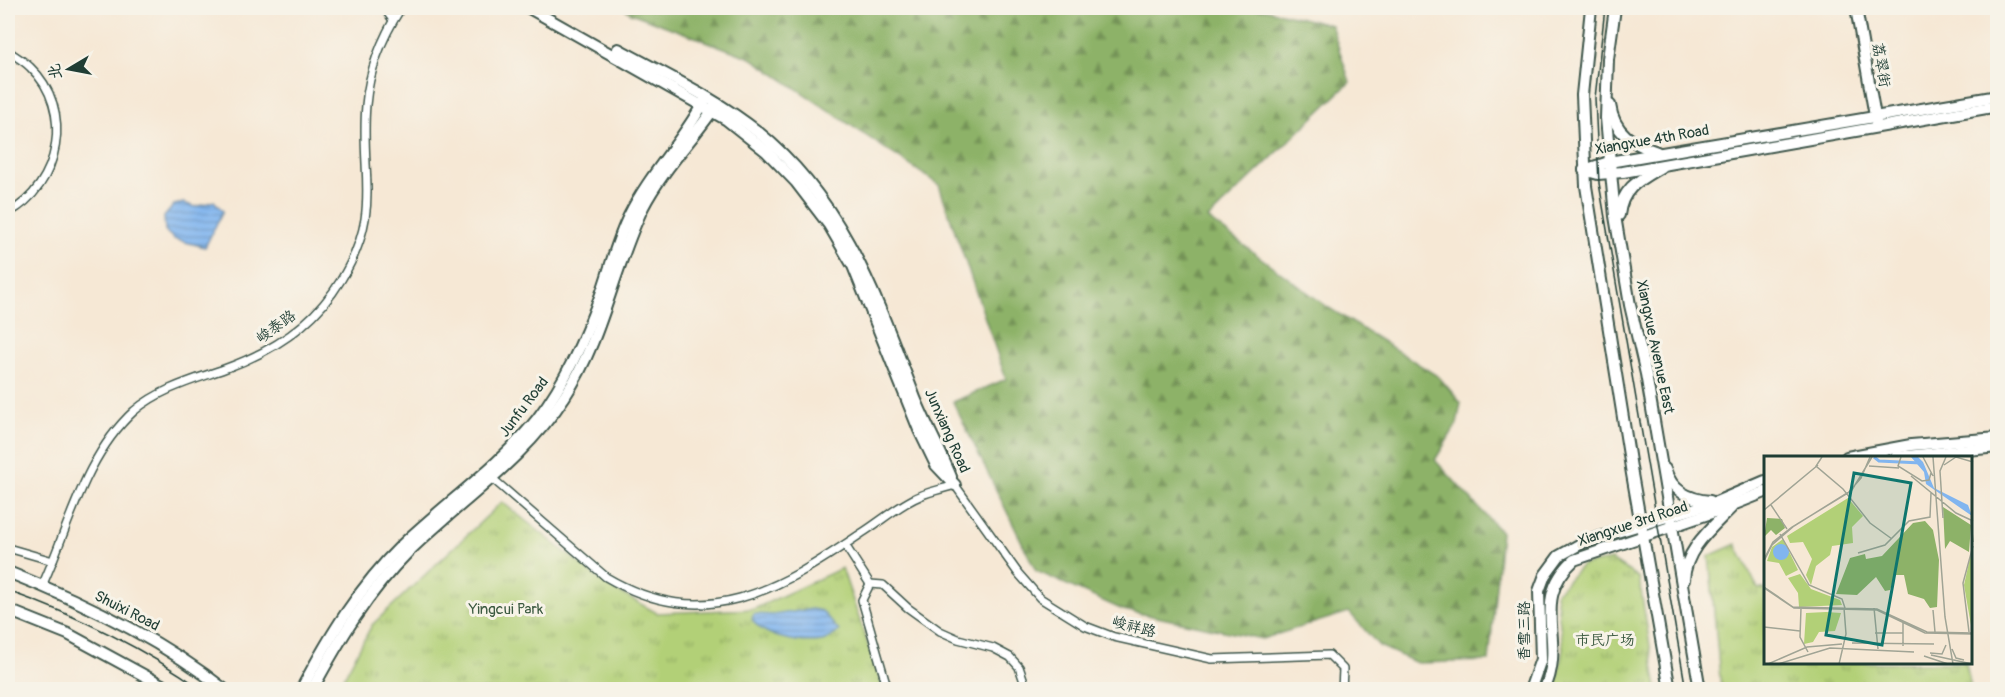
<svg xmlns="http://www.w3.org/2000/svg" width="2005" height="697" viewBox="0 0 2005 697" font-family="Pangolin,'LXGW WenKai TC',sans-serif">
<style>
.forest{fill:url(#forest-firs);stroke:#56784e;stroke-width:1.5}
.park{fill:url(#park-tufts);stroke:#688656;stroke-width:1.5}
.water{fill:url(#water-rules);stroke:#507992;stroke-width:1.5}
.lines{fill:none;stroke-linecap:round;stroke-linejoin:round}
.street-casing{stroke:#3f574c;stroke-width:10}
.secondary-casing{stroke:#3f574c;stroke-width:14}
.street{stroke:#fff;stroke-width:7}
.secondary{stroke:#fff;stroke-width:10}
.tram{stroke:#1f3d34;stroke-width:1.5}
.labels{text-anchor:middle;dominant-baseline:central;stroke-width:6;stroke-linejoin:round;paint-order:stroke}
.street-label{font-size:15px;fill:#1f3d34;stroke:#f7f3e8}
.park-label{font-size:15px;fill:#3c5a41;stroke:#f7f3e8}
.inset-river{fill:none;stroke:#81b5ef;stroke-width:3}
.inset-road{fill:none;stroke:#a0a495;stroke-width:1.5}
.view{fill:#0f766e;fill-opacity:0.15;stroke:#0f766e;stroke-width:3}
.inset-edge{fill:none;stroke:#1f3d34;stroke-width:3}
</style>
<defs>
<pattern id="forest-firs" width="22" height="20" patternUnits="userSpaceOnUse" patternTransform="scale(1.5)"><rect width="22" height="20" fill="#8db268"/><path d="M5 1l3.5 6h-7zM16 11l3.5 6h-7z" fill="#739256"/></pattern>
<pattern id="park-tufts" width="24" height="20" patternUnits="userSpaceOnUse" patternTransform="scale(1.5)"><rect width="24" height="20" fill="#b2d077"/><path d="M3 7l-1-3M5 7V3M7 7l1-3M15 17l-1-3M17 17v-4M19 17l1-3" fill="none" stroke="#90aa62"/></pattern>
<pattern id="water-rules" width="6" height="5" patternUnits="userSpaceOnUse" patternTransform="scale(1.5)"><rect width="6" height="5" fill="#81b5ef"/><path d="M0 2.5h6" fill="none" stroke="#6994c2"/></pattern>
</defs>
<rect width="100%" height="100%" fill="#f7f3e8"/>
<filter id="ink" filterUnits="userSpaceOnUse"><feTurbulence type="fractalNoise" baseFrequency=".0167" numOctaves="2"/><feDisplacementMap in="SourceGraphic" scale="12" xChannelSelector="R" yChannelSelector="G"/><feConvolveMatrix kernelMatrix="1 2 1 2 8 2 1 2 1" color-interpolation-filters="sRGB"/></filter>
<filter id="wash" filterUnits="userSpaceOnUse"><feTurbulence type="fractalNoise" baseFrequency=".008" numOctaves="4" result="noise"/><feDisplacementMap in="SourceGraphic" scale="24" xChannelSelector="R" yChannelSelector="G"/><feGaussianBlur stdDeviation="1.35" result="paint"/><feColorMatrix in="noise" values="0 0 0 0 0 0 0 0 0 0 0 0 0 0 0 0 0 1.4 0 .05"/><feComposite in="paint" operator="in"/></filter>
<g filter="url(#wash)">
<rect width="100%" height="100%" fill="#f6e8d5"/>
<polygon class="forest" points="624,8 1260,8 1331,25 1350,82 1208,219 1329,308 1439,377 1461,403 1457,424 1435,460 1501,532 1489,661 1417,663 1379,646 1349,612 1262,639 1123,610 1036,571 953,402 1006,379 939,185 751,58 631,13"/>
<g class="park">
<polygon points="502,502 608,586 657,613 754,609 842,568 883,689 337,690 372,625"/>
<polygon points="1736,544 1758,589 1765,589 1765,662 1966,663 1971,689 1721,689 1709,556"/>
<polygon points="1611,560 1639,578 1657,689 1556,690 1563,648 1556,593 1582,565"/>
</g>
<g class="water">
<polygon points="214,201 223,211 205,247 174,239 165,231 164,217 174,205 184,203 195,207"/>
<path d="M 812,609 L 822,611 L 839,631 C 834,635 828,640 822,641 C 801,644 763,638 752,619 L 754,614 L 773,615 Z"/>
</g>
</g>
<g filter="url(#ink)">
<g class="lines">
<g class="street-casing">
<g id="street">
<polyline points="384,8 393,20"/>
<path d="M 8,51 C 15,56 24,61 30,67 C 75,109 60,186 8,213"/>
<path d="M 493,479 L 606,577 C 705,635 778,590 862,533 C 881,521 900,504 920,496 C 931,491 943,489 955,485 L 1018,573 L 1040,598 L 1085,626 L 1114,637 L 1212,659 L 1329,655 L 1343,669 L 1342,690"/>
<polyline points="845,545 870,584"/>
<polyline points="8,548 53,561"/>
<polyline points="870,584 883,585 908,608 940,631 958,639 993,648 1010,657 1019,667 1027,690"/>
<polyline points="870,584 862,600 888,690"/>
<path d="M 42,586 C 69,527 84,457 134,411 C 160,389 193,380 224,369 C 272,352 314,325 341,280 C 383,212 360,176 366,105 C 369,70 383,36 401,8"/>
</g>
</g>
<g class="secondary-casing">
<g id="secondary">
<polyline points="529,8 727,120 766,151 796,182 829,225 853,266 919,430 936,465 955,485"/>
<polyline points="1591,8 1582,95 1586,186 1632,474 1670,690"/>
<polyline points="1615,8 1608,59 1606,118 1615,216 1630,305 1646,374 1700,690"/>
<polyline points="1856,8 1876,122"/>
<path d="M 618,49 C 665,75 716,98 758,132 C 844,201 877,300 915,398 C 926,425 940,450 951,477"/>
<path d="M 1610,105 C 1614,133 1633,144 1657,152"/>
<polyline points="1584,170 1609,162 1998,96"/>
<polyline points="1584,170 1598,174 1623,172 1998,106"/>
<path d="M 1619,215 C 1622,188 1639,180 1661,167"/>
<polyline points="1847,457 1911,445 1998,438"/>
<polyline points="1896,457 1998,447"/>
<path d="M 1665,469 C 1672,491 1688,499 1710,501"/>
<path d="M 8,572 C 84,602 161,639 225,690"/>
<path d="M 1684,580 C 1685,549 1712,528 1732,507"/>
<polyline points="8,610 68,634 171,690"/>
<path d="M 301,690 C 329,637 359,587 402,545 C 447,502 499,467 538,418 C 566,381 584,340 600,297 C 610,270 616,242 629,216 C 650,173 684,140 706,98"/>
<path d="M 312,690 C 339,640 367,593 408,552 C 461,500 524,460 565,396 C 603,338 613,269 643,207 C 662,170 694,138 717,104"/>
<polyline points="1530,690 1541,659 1539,591 1545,575 1559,556 1584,542 1716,502 1765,481"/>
<path d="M 1544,690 C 1568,640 1528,602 1574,560 L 1720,510 L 1765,492"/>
</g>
</g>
<use href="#street" class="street"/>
<use href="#secondary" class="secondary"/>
<g class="tram">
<polyline points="1605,8 1595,98 1599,183 1686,690"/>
<path d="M 8,591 C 76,615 143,648 203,690"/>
</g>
</g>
</g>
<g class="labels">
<g class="street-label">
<text transform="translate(1881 65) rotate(80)">荔翠街</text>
<text transform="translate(1652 140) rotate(-10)">Xiangxue 4th Road</text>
<text transform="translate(276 327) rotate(-36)">峻泰路</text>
<text transform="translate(1655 347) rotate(78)">Xiangxue Avenue East</text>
<text transform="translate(524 407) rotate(-53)">Junfu Road</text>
<text transform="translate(947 431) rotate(66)">Junxiang Road</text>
<text transform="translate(1633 524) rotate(-18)">Xiangxue 3rd Road</text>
<text transform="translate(127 611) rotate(27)">Shuixi Road</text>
<text transform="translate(1134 627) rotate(15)">峻祥路</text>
<text transform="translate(1524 631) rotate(-90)">香雪三路</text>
</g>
<g class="park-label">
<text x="506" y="609">Yingcui Park</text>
<text x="1605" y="640">市民广场</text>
</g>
</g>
<g transform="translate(1764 456)">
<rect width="208" height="208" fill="#f6e8d5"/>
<path d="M 179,51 L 207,69 L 205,96 L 186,85 L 181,93 ZM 3,62 L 18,63 L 21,72 L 12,79 L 7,74 L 0,81 ZM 161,65 L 169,74 L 175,104 L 173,151 L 166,152 L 160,143 L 144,138 L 140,119 L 131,119 L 126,134 L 121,135 L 112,121 L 93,139 L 72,138 L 86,102 L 101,98 L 102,103 L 118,100 L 149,67 Z" fill="#8db268"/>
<path d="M 84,42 L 99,60 L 88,71 L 89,87 L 68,90 L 66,99 L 52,110 L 47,129 L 42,119 L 48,103 L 39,86 L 26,87 L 23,80 ZM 19,83 L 34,114 L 22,120 L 15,107 L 3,105 L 8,91 ZM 208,93 L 208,175 L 200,129 ZM 36,118 L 47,133 L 76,144 L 78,149 L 35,151 L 34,137 L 24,122 ZM 62,156 L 77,157 L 71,175 L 55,176 L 49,186 L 40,188 L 42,157 Z" fill="#b2d077"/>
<path d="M 147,1 L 154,1 L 159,6 L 170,32 L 204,49 L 208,60 L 162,28 L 160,16 ZM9 96a8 8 0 1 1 16 0a8 8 0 1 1-16 0Z" fill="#81b5ef"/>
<path class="inset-river" d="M 110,1 L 115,5 L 157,7"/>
<path class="inset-road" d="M 58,1 L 52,10 L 79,33 L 106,67 L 128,83M 137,1 L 134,10 L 158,25 L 165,24 L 167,17M 159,1 L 169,20M 169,1 L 181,161 L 189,208M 180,9 L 192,1 L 209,6M 105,10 L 135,12M 147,20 L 192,57 L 209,65M 7,49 L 23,73M 0,54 L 54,9M 179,62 L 176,15 L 182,1M 207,64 L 209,86M 16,78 L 45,129 L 78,143 L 81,152M 94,97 L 121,89 L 145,65 L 166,61 L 167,37M 0,103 L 9,86 L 28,71 L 84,37 L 97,22 L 106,1M 0,105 L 8,89 L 30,70 L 88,34 L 108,1M 0,131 L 29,151 L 113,153 L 163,176 L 209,177M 0,132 L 30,152 L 113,154 L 161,177 L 209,178M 37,152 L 36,181 L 44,196M 110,152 L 114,193M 169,154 L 171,176M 0,171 L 36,175M 205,176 L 199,127 L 209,90M 111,177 L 139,177M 88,187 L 170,188M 139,190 L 139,167M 188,193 L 192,202 L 200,204M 166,197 L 178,198 L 182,189M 167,199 L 208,208M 160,200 L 184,208M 4,208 L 43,191 L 78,188M 14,208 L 66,192 L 150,196M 75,208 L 82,178 L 80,152"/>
<path class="view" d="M 90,17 L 147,27 L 118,189 L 62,179 Z"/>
<rect width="208" height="208" class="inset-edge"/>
</g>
<rect width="2005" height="697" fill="none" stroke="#f7f3e8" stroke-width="30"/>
<g transform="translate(69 69) rotate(260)" stroke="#f7f3e8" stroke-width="4.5" paint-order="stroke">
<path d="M0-4.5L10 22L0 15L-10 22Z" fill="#1f3d34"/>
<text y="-9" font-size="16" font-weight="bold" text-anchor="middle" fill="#1f3d34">北</text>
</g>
</svg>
